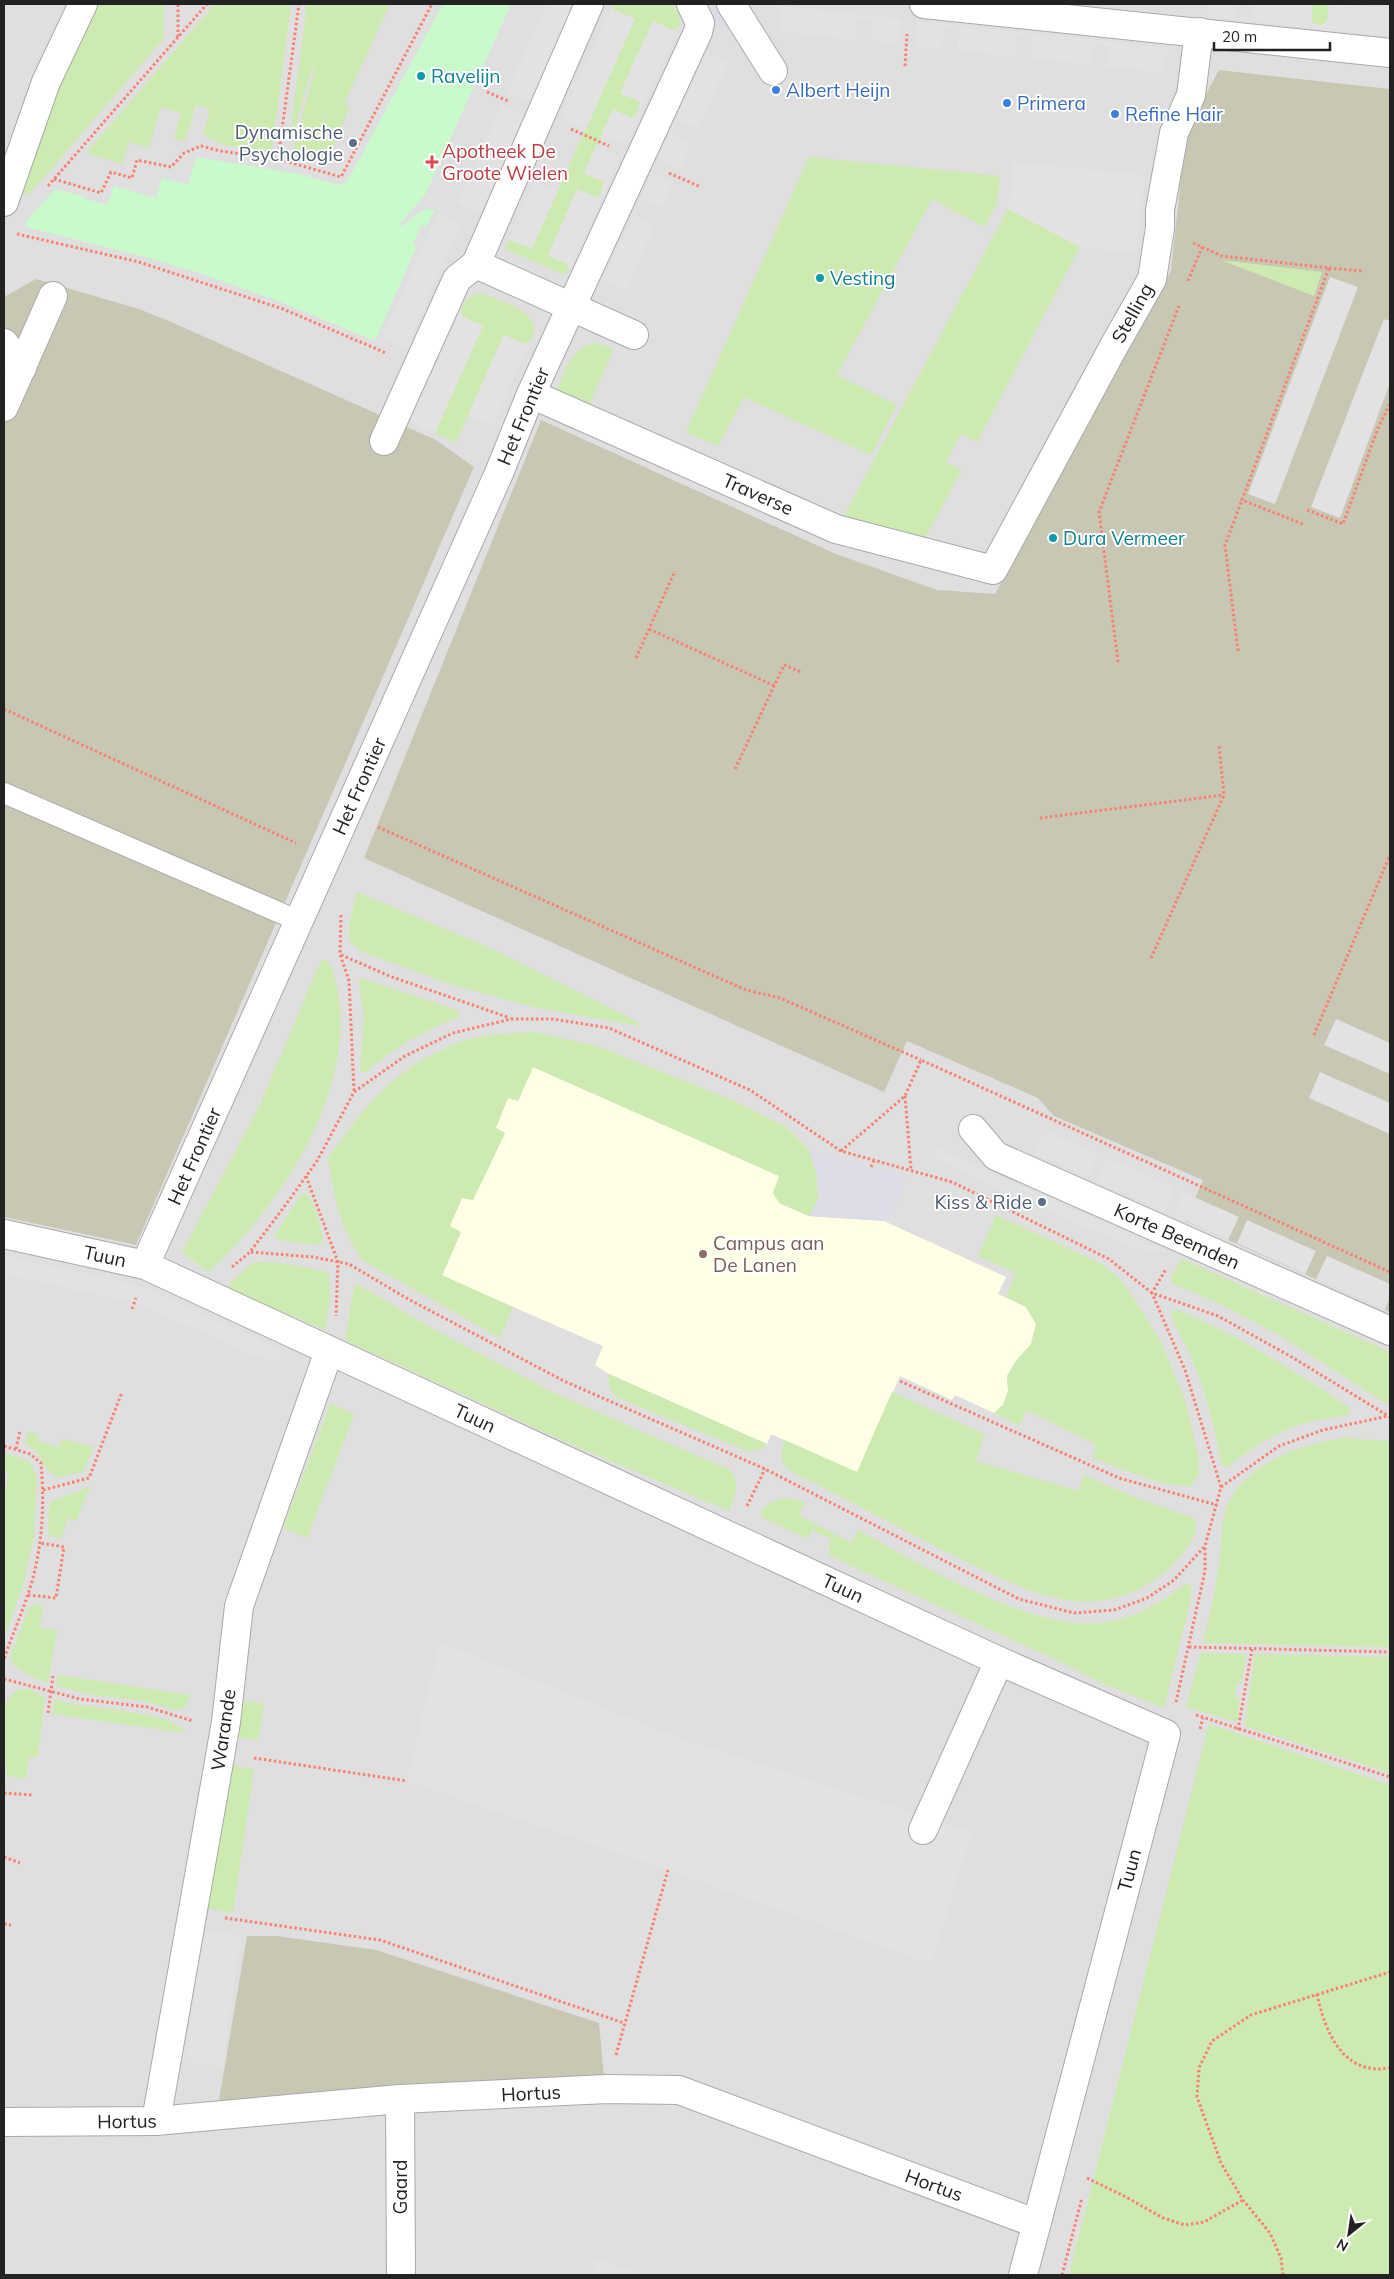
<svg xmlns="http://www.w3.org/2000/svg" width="1394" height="2279" viewBox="0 0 1394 2279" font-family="Mulish,sans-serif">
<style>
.residential{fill:#e0dfdf}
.education{fill:#ffffe5}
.construction{fill:#c7c7b4}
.grass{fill:#cdebb0}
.park{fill:#c8facc}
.parking{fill:#e2e2e2}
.plaza{fill:#dddde8}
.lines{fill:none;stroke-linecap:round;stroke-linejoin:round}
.service-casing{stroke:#a9a9a9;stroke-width:22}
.pedestrian-casing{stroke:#a9a9a9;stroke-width:30}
.minor-casing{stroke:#a9a9a9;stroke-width:30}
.path{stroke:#fa8072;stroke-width:3;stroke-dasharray:2.5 2.5;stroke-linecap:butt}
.service{stroke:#fff;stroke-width:20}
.pedestrian{stroke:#fff;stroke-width:28}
.minor{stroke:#fff;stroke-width:28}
.culture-dot{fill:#0f9aa8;stroke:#fff;stroke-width:2}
.shop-dot{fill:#3f7fe0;stroke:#fff;stroke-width:2}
.service-dot{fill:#5c6f8a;stroke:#fff;stroke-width:2}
.health-dot{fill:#e0444e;stroke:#fff;stroke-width:2}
.education-dot{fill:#8d6e63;stroke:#fff;stroke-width:2}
.labels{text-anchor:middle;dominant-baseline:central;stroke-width:4;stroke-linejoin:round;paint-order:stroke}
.culture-label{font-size:19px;fill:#0d838f;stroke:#fff;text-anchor:start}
.shop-label{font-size:19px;fill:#366cbe;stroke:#fff;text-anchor:start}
.service-label{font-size:19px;fill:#4e5e75;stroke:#fff;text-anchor:end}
.health-label{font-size:19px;fill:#be3a42;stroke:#fff;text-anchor:start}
.street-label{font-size:19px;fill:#222;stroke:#fff}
.education-label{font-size:19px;fill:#785e54;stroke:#fff;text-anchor:start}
</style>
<rect width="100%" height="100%" fill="#f2efe9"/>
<rect class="residential" x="4" y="4" width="1386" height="2271"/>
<polygon class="education" points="533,1067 779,1176 779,1203 809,1216 884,1221 1006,1277 998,1294 1026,1307 1036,1324 1031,1344 1016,1361 1007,1376 1008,1391 1003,1405 994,1413 955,1395 952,1400 900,1376 857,1473 771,1434 767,1444 609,1374 595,1365 603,1346 442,1276 461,1232 449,1227 462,1198 473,1200 505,1133 495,1128 508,1098 518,1101"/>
<g class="construction">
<polygon points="1219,70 1390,89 1390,1312 1185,1221 1203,1180 1054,1116 1038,1098 907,1041 884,1092 364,858 541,420 836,554 937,590 995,594 1171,271 1186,131"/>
<polygon points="36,279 139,309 169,321 436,440 474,467 136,1245 4,1217 4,297"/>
<polygon points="247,1936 276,1936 376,1950 599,2023 604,2077 218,2106"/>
</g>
<g class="grass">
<polygon points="95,4 163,4 164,38 46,175 28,195 22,193 43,117"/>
<polygon points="215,4 291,4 272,150 266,153 224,145 203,135 210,110 196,105 185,142 174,138 181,113 161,107 149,148 129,142 122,164 86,153"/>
<polygon points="307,4 390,4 344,104 350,107 326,163 292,154 315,68 312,68 292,138 290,137"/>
<polygon points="613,4 670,4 679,12 680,24 676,30 672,30 653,21 620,93 640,102 636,116 631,118 613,110 584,173 604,182 600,196 598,198 577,189 548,255 567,264 569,272 562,274 510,251 506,249 505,245 511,240 532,248 635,19 613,9"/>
<polygon points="1312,4 1329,4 1327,21 1324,25 1316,25 1312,22"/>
<polygon points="809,157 1000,176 997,204 984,227 932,199 837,375 897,405 871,455 744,397 718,446 686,432"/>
<polygon points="1008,209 1080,247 977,442 961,434 946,462 962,470 925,538 844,516"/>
<polygon points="1221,260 1322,272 1314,296"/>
<path d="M 479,294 L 485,294 C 500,301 538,312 534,331 C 533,337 530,342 525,344 L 504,335 L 456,443 L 435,433 L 483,326 L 462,316 L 461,313 C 462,303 469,295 479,294 Z"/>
<path d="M 598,343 L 611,348 L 613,351 L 589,405 L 556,391 C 566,371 571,345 598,343 Z"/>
<polygon points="357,892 488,947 638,1022 639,1026 533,1007 450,984 360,951 349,940 349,925"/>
<path d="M 321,960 L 327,961 L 330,964 C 371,1070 285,1203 208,1272 L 182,1252 L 258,1109 Z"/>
<path d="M 361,978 L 451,1008 L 459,1012 L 458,1017 C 423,1031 394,1048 366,1072 L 361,1072 L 360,1068 L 364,1021 L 359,982 Z"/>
<path d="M 534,1032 L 597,1046 L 732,1100 L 786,1127 L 809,1150 L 817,1175 L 818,1199 L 809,1216 L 779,1203 L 773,1193 L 779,1176 L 533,1067 L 518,1101 L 508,1098 L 496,1128 L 505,1133 L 473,1200 L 462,1198 L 450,1226 L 461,1232 L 442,1275 L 513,1307 L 500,1338 L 362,1260 C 340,1227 334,1198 328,1158 C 360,1113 389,1074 440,1051 C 448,1047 457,1042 465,1040 C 487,1034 511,1033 534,1032 Z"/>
<path d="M 305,1193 C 313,1197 326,1238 321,1245 L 279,1240 L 275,1235 L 301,1195 Z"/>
<polygon points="996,1215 1102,1264 1120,1279 1137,1303 1162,1344 1185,1400 1198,1454 1199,1475 1190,1487 1157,1482 1092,1458 1097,1445 1027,1410 1019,1426 994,1413 1003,1405 1008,1391 1007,1376 1016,1361 1031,1344 1036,1324 1026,1307 1006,1297 1016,1273 978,1256"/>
<polygon points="1182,1259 1390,1352 1390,1406 1279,1335 1216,1302 1173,1284 1171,1277"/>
<path d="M 256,1262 C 282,1262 304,1266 329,1273 L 330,1300 L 325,1330 L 225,1288 L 251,1264 Z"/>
<path d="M 357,1284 L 437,1331 L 556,1394 L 730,1470 C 741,1484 735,1495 729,1511 L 559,1439 L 345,1340 L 354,1286 Z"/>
<path d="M 1173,1310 C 1181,1309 1190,1315 1198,1319 C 1251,1343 1300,1375 1349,1407 L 1349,1415 C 1333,1418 1317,1419 1302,1424 C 1273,1433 1251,1449 1227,1467 L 1224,1467 L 1221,1463 C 1215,1427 1206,1393 1192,1359 C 1186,1344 1176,1329 1171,1314 Z"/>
<path d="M 609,1374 L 767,1444 L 760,1450 L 747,1451 L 618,1398 C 609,1391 608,1384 609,1374 Z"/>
<path d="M 892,1392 L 985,1434 L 976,1461 L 1078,1491 L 1084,1475 L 1136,1498 L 1194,1518 C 1203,1533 1181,1556 1171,1566 C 1148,1590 1108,1605 1074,1601 C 1044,1598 1015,1585 988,1572 C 942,1551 898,1526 853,1503 C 833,1493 815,1482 795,1474 C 781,1466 778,1454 785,1440 L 857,1472 Z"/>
<polygon points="331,1403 354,1415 307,1538 283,1528"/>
<path d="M 28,1432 L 39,1434 L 38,1442 L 60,1447 L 62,1439 L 94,1447 L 83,1472 L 58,1477 C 42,1471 44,1451 25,1444 Z"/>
<path d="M 1345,1438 L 1390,1441 L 1390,1647 L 1203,1643 C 1209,1620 1214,1596 1218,1572 C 1222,1549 1219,1521 1230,1500 C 1251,1461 1303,1444 1345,1438 Z"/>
<polygon points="4,1453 29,1461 37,1477 34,1538 25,1573 27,1574 4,1638 4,1496 9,1472 4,1470"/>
<polygon points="90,1487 76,1521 68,1518 61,1539 48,1534 49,1507 52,1501"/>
<path d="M 786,1498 L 805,1502 L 799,1515 L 851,1543 L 858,1530 C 918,1563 1030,1631 1100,1623 C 1133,1619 1159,1605 1185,1584 L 1188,1584 L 1192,1588 L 1189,1606 L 1164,1708 L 1097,1681 L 1067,1665 L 828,1555 L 831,1549 L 828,1547 L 832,1539 L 812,1530 L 808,1539 L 761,1517 C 760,1505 775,1500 786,1498 Z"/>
<path d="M 33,1605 L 43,1605 L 40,1628 L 57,1630 L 48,1683 C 34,1678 15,1672 10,1657 L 29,1607 Z"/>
<polygon points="1201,1653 1246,1654 1242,1683 1237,1683 1235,1698 1240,1699 1237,1722 1186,1707"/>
<polygon points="1255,1654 1390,1657 1390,1773 1245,1726"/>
<polygon points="58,1675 190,1695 186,1707 175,1710 145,1701 93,1695 56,1686"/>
<polygon points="21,1689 31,1690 45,1697 38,1757 29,1757 26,1779 7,1776 4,1750 4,1710 7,1701 13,1695 12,1693"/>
<path d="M 54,1699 C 62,1701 70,1704 77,1705 C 100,1709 175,1712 185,1733 L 52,1714 Z"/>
<polygon points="237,1700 264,1704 258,1740 232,1737"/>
<polygon points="1209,1724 1390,1785 1390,2275 1069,2275"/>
<polygon points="228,1765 254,1769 233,1913 207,1908"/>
</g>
<polygon class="park" points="443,4 511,4 426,193 399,225 402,226 427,208 434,211 426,227 421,225 413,244 417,246 375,341 281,302 200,273 141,256 26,227 26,221 56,189 83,196 83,198 107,205 114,186 156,198 162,178 188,185 196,157 298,174 339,185 345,183 354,169"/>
<g class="parking">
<polygon points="547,4 574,4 530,103 507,93"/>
<polygon points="1208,4 1236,4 1236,16 1249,18 1252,16 1254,4 1312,4 1312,22 1321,26 1327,21 1329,4 1390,8 1390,37 1207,17"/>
<polygon points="779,6 902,19 900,44 872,41 873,21 860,18 858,20 856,40 779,31 782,11"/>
<polygon points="611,8 635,19 586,129 561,118"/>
<polygon points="653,21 672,30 678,28 626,145 602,134 613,109 631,118 636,116 640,102 620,93"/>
<polygon points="916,21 1170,48 1166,53 1164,72 1106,67 1108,47 1102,44 1093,44 1090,65 1032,58 1033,38 1020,35 1018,37 1016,57 958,51 959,29 946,27 944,29 942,49 914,46"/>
<polygon points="707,49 711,55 728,63 698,128 681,121 677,121 672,135 691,145 679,169 658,159"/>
<polygon points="502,105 524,115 481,212 458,203"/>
<polygon points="596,146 620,157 569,272 567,264 548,256 577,189 598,198 600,196 604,182 584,173"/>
<polygon points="1014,162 1145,175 1136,253 1080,247 1008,209"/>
<polygon points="652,173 673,182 662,208 644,200 636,213 638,216 655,224 627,290 607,282 605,284 603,282"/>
<polygon points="534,181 558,191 532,249 508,239"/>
<polygon points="438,213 461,223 406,348 382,338"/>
<polygon points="1330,277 1358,287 1275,504 1248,494"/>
<polygon points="461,309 462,316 483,326 435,433 410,421"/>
<polygon points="1384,319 1390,321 1390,383 1340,518 1311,507"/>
<polygon points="504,335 525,344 531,340 492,426 468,415"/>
<polygon points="1336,1019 1390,1043 1390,1074 1324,1045"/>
<polygon points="1320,1072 1390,1103 1390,1134 1309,1098"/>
<polygon points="1045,1131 1098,1155 1088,1177 1035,1154"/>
<polygon points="931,1146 1169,1253 1132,1247 997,1188 945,1164 938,1158"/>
<polygon points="1106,1158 1174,1188 1165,1212 1096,1181"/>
<polygon points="1183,1192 1239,1217 1228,1240 1173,1215"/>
<polygon points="1247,1220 1316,1251 1305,1274 1237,1243"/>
<polygon points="4,1255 141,1286 282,1350 275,1364 134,1302 4,1274"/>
<polygon points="1327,1256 1390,1284 1390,1297 1385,1310 1316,1279"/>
<polygon points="440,1642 678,1738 972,1832 931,1964 668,1870 407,1781"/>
<polygon points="204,1931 241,1936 223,2066 185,2062"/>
<polygon points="594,2259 647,2275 593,2275"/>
</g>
<g class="plaza">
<polygon points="704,4 754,4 755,7 720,29"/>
<polygon points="809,1150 906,1177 890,1217 884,1221 809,1216 818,1199 817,1175"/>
</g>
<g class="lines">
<g class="service-casing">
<polyline id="service" points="4,793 299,921"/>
</g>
<g class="pedestrian-casing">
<g id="pedestrian">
<polyline points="731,4 773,71"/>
<polyline points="4,202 46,82 83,4"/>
<polyline points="4,343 22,368"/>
</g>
</g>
<g class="minor-casing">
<g id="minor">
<polyline points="924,4 1390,53"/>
<polyline points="476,264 634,335"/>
<polyline points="531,394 836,529 993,570 1114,346 1152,279 1160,228 1160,210 1174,133 1191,95 1199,32"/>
<polyline points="4,407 53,296"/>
<polyline points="384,441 457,279 476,264 589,4"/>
<polyline points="973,1129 996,1156 1390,1331"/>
<polyline points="4,1234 145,1265 999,1661 1166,1734 1023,2275"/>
<polyline points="145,1265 499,473 531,394 698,32 700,23 691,4"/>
<polyline points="923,1830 999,1661"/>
<polyline points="400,2099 401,2275"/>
<polyline points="156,2121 226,1722 239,1606 329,1351"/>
<polyline points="4,2122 156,2121 400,2099 607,2089 679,2090 1035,2223"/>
</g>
</g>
<g class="path">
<polyline points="178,37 178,4"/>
<polyline points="905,66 907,34"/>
<polyline points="487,92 510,102"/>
<polyline points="571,129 609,146"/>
<polyline points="278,159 299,4"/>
<polyline points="669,173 701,187"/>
<polyline points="54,179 101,193 111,172 132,178 137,160 171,167 184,153 201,146 220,151 278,159 341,177 432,4"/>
<polyline points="48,186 207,4"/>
<polyline points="17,234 139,262 283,309 386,353"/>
<polyline points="1193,243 1222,256 1329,268 1242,500 1303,524"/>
<polyline points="1329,268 1363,271"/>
<polyline points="1188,281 1202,247"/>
<polyline points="1307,510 1343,524 1378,428 1390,404"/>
<polyline points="649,629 775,686"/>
<polyline points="1238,651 1225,545 1242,500"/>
<polyline points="636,658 675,571"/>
<polyline points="1118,662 1099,512 1179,306"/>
<polyline points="4,709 296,843"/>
<polyline points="735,769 784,665 801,672"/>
<polyline points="1040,818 1224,795"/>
<polyline points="378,827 746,990 780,998 921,1060"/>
<polyline points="341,915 340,954 349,981 354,1092"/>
<polyline points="341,955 392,977 510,1018"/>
<polyline points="1151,958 1224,795 1219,745"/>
<polyline points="1314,1035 1390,855"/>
<polyline points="905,1096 911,1170"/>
<polyline points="841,1151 905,1096 921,1060 1390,1272"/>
<polyline points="871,1167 874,1161"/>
<polyline points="306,1176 338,1262 336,1316"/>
<polyline points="251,1252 313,1257 349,1264 408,1299 564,1381 765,1469 1019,1599 1074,1613 1114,1610 1147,1598 1174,1580 1205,1546 1221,1487 1185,1370 1152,1293 1166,1269"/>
<polyline points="232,1267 250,1252 287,1203 317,1161 354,1092 405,1056 453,1033 511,1019 553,1019 609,1028 750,1090 841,1151 952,1182 1109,1259 1152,1293 1218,1316 1290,1356 1390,1417"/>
<polyline points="132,1309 136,1298"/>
<polyline points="900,1381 1119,1478 1217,1505"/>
<path d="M 4,1446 L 30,1454 L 41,1463 C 45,1508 42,1555 27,1597 C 20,1618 11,1638 4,1659"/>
<polyline points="16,1449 20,1431"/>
<polyline points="1221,1487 1279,1446 1323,1430 1388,1416"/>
<polyline points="43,1490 89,1478 122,1392"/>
<polyline points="747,1506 765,1469"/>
<polyline points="28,1595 56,1598 64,1547 40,1543"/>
<polyline points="1189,1647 1390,1652"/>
<polyline points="4,1679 80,1699 147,1707 193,1721"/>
<polyline points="1176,1702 1205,1571 1205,1546"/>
<polyline points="48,1713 53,1676"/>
<polyline points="1196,1715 1390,1777"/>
<polyline points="1200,1729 1203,1718"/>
<polyline points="1238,1730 1252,1649"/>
<polyline points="254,1758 407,1781"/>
<polyline points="4,1793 32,1795"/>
<polyline points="4,1857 20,1863"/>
<polyline points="225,1918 380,1940 624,2023"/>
<polyline points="4,1924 11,1925"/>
<path d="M 1317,1994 C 1325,2032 1343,2076 1390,2068"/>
<polyline points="616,2055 668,1870"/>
<polyline points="1087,2178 1126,2197 1163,2218 1185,2225 1204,2222 1243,2200"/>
<polyline points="1062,2275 1082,2198"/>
<polyline points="1283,2275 1281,2258 1270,2233 1243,2200 1221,2163 1197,2097 1199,2068 1212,2041 1251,2015 1390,1972"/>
</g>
<use href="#service" class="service"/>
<use href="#pedestrian" class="pedestrian"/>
<use href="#minor" class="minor"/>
</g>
<g class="culture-dot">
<circle cx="421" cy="76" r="5"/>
<circle cx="820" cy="278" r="5"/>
<circle cx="1053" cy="538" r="5"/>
</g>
<g class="shop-dot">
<circle cx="776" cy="90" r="5"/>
<circle cx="1007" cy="103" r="5"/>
<circle cx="1115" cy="114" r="5"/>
</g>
<g class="service-dot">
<circle cx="353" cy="143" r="5"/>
<circle cx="1042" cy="1202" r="5"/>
</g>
<path class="health-dot" d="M429.5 154.5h5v5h5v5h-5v5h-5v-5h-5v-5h5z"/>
<circle class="education-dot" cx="703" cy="1254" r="5"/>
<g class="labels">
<g class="culture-label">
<text x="431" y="76">Ravelijn</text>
<text x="830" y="278">Vesting</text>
<text x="1063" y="538">Dura Vermeer</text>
</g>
<g class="shop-label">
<text x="786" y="90">Albert Heijn</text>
<text x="1017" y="103">Primera</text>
<text x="1125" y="114">Refine Hair</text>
</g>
<g class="service-label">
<text x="343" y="132">Dynamische<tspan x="343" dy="22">Psychologie</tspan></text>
<text x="1032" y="1202">Kiss &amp; Ride</text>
</g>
<g class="health-label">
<text x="442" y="151">Apotheek De<tspan x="442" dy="22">Groote Wielen</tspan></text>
</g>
<g class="street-label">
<text transform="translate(1132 313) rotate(-61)">Stelling</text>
<text transform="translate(523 416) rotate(-67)">Het Frontier</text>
<text transform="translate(758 494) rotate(24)">Traverse</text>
<text transform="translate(359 786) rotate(-66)">Het Frontier</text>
<text transform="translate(194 1156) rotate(-66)">Het Frontier</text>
<text transform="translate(1177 1236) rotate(24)">Korte Beemden</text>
<text transform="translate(105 1256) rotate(12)">Tuun</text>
<text transform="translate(475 1418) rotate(25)">Tuun</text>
<text transform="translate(843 1588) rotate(25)">Tuun</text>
<text transform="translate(223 1730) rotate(-82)">Warande</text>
<text transform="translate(1129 1870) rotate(-75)">Tuun</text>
<text transform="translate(531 2093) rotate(-3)">Hortus</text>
<text transform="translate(127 2121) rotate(-1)">Hortus</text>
<text transform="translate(934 2185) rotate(20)">Hortus</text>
<text transform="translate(400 2187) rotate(-90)">Gaard</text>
</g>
<g class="education-label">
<text x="713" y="1243">Campus aan<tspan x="713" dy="22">De Lanen</tspan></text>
</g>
</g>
<rect width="1394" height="2279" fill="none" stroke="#222222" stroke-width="10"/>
<g transform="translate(1349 2234) rotate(210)" stroke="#ffffff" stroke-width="4" paint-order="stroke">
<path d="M0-4L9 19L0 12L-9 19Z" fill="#222222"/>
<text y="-8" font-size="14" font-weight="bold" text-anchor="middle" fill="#222222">N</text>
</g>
<path d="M1214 42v8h116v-8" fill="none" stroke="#222222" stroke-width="2.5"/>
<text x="1222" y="42" font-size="15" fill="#222222" stroke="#ffffff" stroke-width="4" paint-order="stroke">20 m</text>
</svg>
